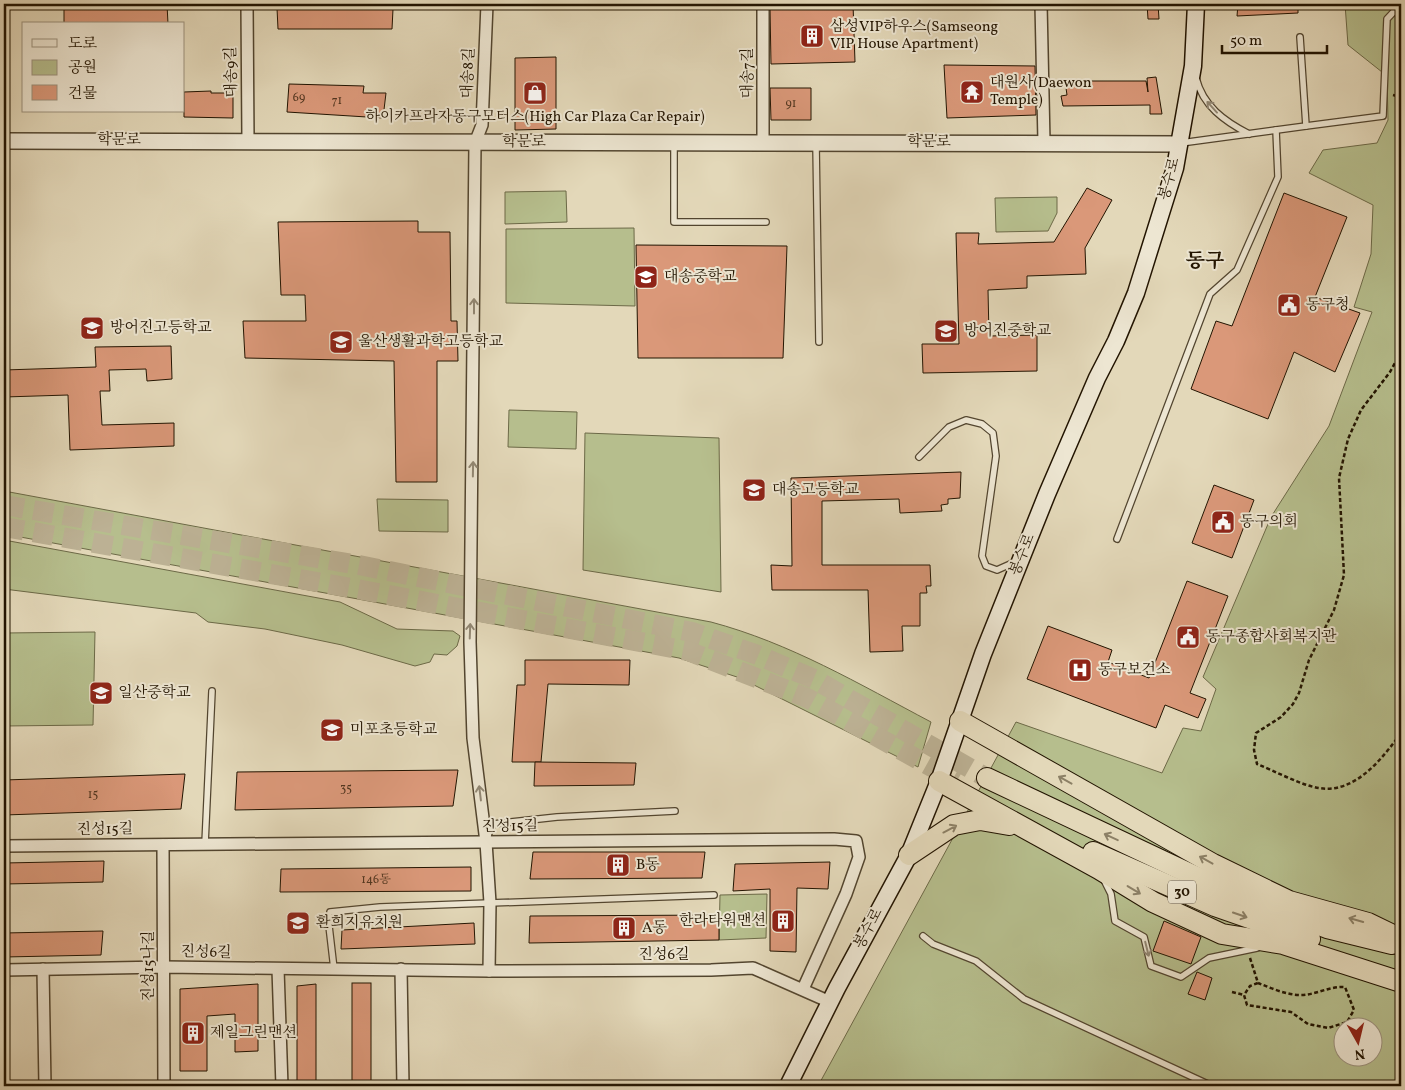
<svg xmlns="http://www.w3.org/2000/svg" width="1405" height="1090" viewBox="0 0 1405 1090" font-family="Vollkorn,'Noto Serif KR',serif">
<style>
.green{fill:#b6be8d;stroke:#6c6947;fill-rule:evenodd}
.building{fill:#da9879;stroke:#221401}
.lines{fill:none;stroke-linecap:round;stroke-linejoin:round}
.trunk-tunnel{stroke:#bcb194;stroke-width:20;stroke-dasharray:20 10;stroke-linecap:butt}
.service-casing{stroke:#52452f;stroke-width:8}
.minor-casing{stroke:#52452f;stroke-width:14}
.tertiary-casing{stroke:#52452f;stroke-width:18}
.secondary-casing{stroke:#221401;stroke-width:19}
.trunk-casing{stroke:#221401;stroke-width:22}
.path{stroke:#221401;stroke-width:2.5;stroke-dasharray:4 2.5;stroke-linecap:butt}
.service{stroke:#ede6d2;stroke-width:5.5}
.minor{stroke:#ede6d2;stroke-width:11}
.tertiary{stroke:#ede6d2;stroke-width:15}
.secondary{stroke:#ede6d2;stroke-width:16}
.trunk{stroke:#e3d8b9;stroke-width:20}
.oneway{stroke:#928874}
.oneway2{stroke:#8c8066}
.labels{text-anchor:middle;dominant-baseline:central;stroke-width:4;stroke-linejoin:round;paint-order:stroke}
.number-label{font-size:12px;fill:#50351f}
.shield{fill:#ede6d2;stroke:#5f5340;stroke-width:1}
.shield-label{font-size:14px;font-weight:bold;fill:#221401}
.poi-label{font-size:15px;fill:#221401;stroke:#ede6d2;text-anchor:start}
.street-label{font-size:15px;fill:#221401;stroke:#ede6d2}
.district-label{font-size:20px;font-weight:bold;fill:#221401;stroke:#ede6d2}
</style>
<rect width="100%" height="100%" fill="#e3d8b9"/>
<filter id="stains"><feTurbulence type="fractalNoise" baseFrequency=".004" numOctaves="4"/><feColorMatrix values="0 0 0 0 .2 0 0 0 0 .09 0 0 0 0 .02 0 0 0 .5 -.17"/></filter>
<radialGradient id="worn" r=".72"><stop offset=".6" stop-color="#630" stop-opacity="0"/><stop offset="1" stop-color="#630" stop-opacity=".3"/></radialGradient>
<g class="green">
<path d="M 1345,4 L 1401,4 L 1401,1086 L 818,1086 L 1016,722 L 1162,773 L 1183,728 L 1201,731 L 1216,689 L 1203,677 L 1271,517 L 1329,426 L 1372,312 L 1354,307 L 1371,254 L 1373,205 L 1309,173 L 1323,150 L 1377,143 L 1388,120 L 1387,76 L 1348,45 ZM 1342,1028 L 1372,1028 L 1372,1058 L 1342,1058 Z"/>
<polygon points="566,191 567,222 505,224 505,192"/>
<polygon points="1057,197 1057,213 1048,231 996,232 995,198"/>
<polygon points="634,228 635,306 506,303 506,229"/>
<polygon points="509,410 577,412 576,449 508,447"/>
<polygon points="585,433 719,438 721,592 583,570"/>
<path d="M 4,491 L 711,622 C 790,643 859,684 931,722 L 918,767 L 740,678 L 679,658 L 4,534 Z"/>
<polygon points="377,499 448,500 448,532 379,531"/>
<polygon points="4,540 340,602 397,629 453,631 460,636 457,646 447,655 434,654 430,662 415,666 342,645 265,629 208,622 196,613 4,589"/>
<polygon points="95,632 93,725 4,726 4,633"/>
<polygon points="767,894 766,938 719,940 720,895"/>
</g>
<g class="building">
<polygon points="64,4 167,4 168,24 64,24"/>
<polygon points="776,4 853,4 855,62 771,64 770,9"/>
<polygon points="1147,4 1158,4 1159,19 1148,19"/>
<polygon points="1238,4 1298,4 1298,13 1237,16"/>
<polygon points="277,8 393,9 392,29 278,29"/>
<polygon points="556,57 556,129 515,130 515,58"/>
<polygon points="944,65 1035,66 1036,115 947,118"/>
<polygon points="1156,77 1162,114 1150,114 1150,105 1063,106 1061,96 1067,95 1065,81 1146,81 1148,92 1147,78"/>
<polygon points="289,84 364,86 363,93 386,93 383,118 287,112"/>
<polygon points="770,88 811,88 811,120 771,120"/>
<polygon points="211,91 211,93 233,93 233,118 184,117 184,92"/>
<polygon points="1087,188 1112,200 1085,248 1086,274 1027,276 1027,288 988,290 989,336 1037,335 1037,371 923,373 922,344 959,344 956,233 979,233 978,244 1054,242"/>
<polygon points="1284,193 1347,217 1315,297 1360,313 1335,372 1294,352 1268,419 1191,389 1216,321 1232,326"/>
<polygon points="418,221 418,232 450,232 451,321 457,321 458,361 437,361 437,482 396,482 394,361 245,358 243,321 306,321 305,295 281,295 278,222"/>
<polygon points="636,245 787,246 783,358 638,358"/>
<polygon points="171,346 172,379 147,381 146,369 109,370 110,391 100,391 102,425 174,423 174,446 70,450 68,395 4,397 4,370 96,367 95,347"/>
<polygon points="961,472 960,498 948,499 948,504 941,505 942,511 900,513 899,499 822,501 822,565 930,565 931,586 926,586 927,593 920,593 920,626 902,626 903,651 870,652 868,590 772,590 771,565 792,566 791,478"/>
<polygon points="1214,485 1254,500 1232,558 1192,543"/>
<polygon points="1187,581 1228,596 1190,693 1206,699 1198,718 1165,705 1156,728 1027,679 1048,626 1112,650 1108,662 1149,678"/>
<polygon points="525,660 630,660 629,685 548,684 541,762 512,762 517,685 525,685"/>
<polygon points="535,762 636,763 634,785 534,786"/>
<polygon points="458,770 453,806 235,810 237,772"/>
<polygon points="185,774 181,809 4,815 4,780"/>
<polygon points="533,852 705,852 702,878 530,879"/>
<polygon points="104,861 103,882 4,884 4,863"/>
<polygon points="830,862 828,889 797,888 796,952 770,951 770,889 733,891 735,864"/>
<polygon points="471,867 471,891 280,892 281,869"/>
<polygon points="719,915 719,940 529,943 530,916"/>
<polygon points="1164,921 1201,937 1191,964 1153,951"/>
<polygon points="474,923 475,944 341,949 342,930"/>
<polygon points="103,931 101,955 4,957 4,933"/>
<polygon points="1197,972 1212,978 1205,1000 1188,994"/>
<rect x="352" y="983" width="19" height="103"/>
<polygon points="258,984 258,1051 235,1052 235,1014 207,1016 207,1071 180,1071 180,989"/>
<polygon points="316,984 316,1086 297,1086 297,986"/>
</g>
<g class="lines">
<g class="trunk-tunnel">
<polyline points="4,505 359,565 692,632 755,654 814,679 987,778"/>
<polyline points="4,527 362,590 688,651 807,698 957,781"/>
</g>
<g class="service-casing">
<g id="service">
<path d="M 1196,78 C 1203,106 1224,121 1249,134"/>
<polyline points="1306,126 1383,116 1387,19 1401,4"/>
<polyline points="1181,143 1306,126 1300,37"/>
<polyline points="674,144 674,222 766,222"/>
<polyline points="816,144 819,342"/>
<polyline points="919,457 949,427 966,420 982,424 993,433 996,456 982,556 986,566 997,570 1015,562"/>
<polyline points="1117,539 1210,294 1237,270 1278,177 1276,130"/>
<polyline points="488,835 493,824 557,817 675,811"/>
<polyline points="205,844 212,691"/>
<polyline points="1104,880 1111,894 1115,921 1144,937 1151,966 1181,977 1209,958 1257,948"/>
<polyline points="923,936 933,944 976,961 1024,999 1212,1086"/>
<polyline points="334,969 329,926 330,912 380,907 714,895"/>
</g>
</g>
<g class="minor-casing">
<g id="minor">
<polyline points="247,4 248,141"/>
<polyline points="487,4 482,125 475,143 470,642 473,738 486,842 490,903 489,971"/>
<polyline points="763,4 763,142"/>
<polyline points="1041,4 1044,142"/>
<polyline points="163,845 164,1086"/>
<polyline points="4,846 834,839 856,841 859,857 846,894 803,989"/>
<polyline points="43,969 45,1086"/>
<polyline points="278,969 282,1086"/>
<polyline points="401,969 403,1086"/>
<polyline points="4,970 164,967 489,971 711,970 753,968 830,1002"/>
</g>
</g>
<g class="tertiary-casing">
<polyline id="tertiary" points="4,141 1179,144"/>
</g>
<g class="secondary-casing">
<polyline id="secondary" points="788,1086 837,988 909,855 939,781 983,654 1047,494 1097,378 1116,341 1136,293 1175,168 1193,66 1196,4"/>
</g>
<g class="trunk-casing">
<g id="trunk">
<polyline points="960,721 1213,864 1289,901 1368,923 1401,939"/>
<polyline points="987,778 1220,888 1327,928 1392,944"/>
<polyline points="939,781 1099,869 1153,902 1222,934 1283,944 1401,982"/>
<polyline points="1093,852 1215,906 1310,939"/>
<polyline points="909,855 954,825 980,820 1009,825"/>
</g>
</g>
<g class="path">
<polyline points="1393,95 1401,97"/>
<path d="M 1401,352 L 1390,372 L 1361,410 L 1348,439 L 1339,478 L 1344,575 L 1334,610 L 1309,660 L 1299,693 L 1293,704 L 1281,717 L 1256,733 L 1254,750 L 1257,764 C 1275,771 1300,785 1319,788 C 1355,794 1382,759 1401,733"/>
<path d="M 1250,958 L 1258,983 C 1271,988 1286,995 1301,995 C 1316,995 1329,986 1345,987 L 1354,1010 L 1347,1022 L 1328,1028 L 1308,1024 L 1291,1012 L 1247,1005 L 1244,995 L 1250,986 L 1258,983"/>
<polyline points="1232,992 1244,995"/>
</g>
<use href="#service" class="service"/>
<use href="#minor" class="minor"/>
<use href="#tertiary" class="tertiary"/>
<use href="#secondary" class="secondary"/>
<use href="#trunk" class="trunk"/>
</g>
<defs><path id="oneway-shaft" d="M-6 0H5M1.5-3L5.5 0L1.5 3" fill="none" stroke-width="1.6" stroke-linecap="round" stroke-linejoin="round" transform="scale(1.25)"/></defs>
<g class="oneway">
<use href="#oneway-shaft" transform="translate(1212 107) rotate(-132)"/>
<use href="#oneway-shaft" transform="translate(474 306) rotate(-90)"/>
<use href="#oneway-shaft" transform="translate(473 469) rotate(-89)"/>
<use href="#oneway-shaft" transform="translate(470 631) rotate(-88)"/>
<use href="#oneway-shaft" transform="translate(480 793) rotate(-97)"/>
<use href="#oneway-shaft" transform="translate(1147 949) rotate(76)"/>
</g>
<g class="oneway2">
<use href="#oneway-shaft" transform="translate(1065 780) rotate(-151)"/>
<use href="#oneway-shaft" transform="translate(950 829) rotate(-28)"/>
<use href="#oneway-shaft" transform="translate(1111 837) rotate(-155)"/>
<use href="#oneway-shaft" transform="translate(1206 860) rotate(-151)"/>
<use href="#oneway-shaft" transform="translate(1134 890) rotate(31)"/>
<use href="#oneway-shaft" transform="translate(1240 915) rotate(19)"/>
<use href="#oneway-shaft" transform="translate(1356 920) rotate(-164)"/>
</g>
<defs>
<g id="building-square" transform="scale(1.25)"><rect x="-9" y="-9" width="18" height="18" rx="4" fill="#8f2418" stroke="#ede6d2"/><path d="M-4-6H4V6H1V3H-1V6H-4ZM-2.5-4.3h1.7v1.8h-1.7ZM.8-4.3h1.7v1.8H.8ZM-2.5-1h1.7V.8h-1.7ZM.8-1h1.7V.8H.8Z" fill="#fff"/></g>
<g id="temple-square" transform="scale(1.25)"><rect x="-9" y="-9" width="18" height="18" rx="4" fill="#8f2418" stroke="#ede6d2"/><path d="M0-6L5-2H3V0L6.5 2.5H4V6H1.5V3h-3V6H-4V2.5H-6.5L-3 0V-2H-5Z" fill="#fff"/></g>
<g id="shop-square" transform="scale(1.25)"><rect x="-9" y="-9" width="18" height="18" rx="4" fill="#8f2418" stroke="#ede6d2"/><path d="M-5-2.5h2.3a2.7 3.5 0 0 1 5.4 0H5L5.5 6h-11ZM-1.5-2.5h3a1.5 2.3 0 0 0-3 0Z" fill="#fff"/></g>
<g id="school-square" transform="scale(1.25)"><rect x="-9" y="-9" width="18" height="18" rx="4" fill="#8f2418" stroke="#ede6d2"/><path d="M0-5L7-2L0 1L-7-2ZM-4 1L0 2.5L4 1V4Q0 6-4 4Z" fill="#fff"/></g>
<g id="civic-square" transform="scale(1.25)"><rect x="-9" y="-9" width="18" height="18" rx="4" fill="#8f2418" stroke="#ede6d2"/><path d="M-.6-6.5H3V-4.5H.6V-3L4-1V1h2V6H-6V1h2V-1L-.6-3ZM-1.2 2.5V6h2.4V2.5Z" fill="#fff"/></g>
<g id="hospital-square" transform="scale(1.25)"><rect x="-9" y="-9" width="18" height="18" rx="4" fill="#8f2418" stroke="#ede6d2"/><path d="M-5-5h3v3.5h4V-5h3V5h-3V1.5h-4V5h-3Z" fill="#fff"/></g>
</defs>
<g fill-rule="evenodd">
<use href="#building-square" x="812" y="36"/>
<use href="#temple-square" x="972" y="92"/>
<use href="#shop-square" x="535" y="93"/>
<use href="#school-square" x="646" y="277"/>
<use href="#civic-square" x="1289" y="305"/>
<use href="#school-square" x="92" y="328"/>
<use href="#school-square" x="946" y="331"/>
<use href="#school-square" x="341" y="342"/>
<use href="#school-square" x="754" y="490"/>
<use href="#civic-square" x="1223" y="522"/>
<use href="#civic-square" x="1188" y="637"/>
<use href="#hospital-square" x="1080" y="670"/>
<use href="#school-square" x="101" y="693"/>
<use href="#school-square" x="332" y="730"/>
<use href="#building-square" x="618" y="865"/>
<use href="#building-square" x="783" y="921"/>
<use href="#school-square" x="298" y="923"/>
<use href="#building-square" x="624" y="928"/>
<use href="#building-square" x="193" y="1033"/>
</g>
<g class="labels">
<g class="number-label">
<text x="299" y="98">69</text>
<text x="337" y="101">71</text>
<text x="791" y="104">91</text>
<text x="346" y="789">35</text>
<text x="93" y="795">15</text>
<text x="376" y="880">146동</text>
</g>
<rect class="shield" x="1168" y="880.5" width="28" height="23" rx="4"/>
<g class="shield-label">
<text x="1182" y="892">30</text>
</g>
<g class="poi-label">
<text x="830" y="27">삼성VIP하우스(Samseong<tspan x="830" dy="17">VIP House Apartment)</tspan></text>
<text x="990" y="83">대원사(Daewon<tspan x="990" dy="17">Temple)</tspan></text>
<text x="535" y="117" text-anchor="middle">하이카프라자동구모터스(High Car Plaza Car Repair)</text>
<text x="664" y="277">대송중학교</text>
<text x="1306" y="305">동구청</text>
<text x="110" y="328">방어진고등학교</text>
<text x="964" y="331">방어진중학교</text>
<text x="358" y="342">울산생활과학고등학교</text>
<text x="772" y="490">대송고등학교</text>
<text x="1240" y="522">동구의회</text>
<text x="1206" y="637">동구종합사회복지관</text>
<text x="1098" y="670">동구보건소</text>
<text x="118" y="693">일산중학교</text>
<text x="350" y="730">미포초등학교</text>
<text x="636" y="865">B동</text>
<text x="766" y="921" text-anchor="end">한라타워맨션</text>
<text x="316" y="923">환희지유치원</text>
<text x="642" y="928">A동</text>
<text x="210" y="1033">제일그린맨션</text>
</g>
<g class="street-label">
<text transform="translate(232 72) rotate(-91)">대송9길</text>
<text transform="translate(469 73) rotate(-88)">대송8길</text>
<text transform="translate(748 73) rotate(-90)">대송7길</text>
<text x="119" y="140">학문로</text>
<text x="524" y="142">학문로</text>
<text x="929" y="142">학문로</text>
<text transform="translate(1170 179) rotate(-75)">봉수로</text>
<text transform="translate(1023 555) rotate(-68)">봉수로</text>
<text transform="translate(510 827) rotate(-1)">진성15길</text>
<text transform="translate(105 830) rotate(-1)">진성15길</text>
<text transform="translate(869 929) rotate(-62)">봉수로</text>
<text transform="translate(206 953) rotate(1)">진성6길</text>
<text x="664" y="955">진성6길</text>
<text transform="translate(149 966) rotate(-90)">진성15나길</text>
</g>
<g class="district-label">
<text x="1205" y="262">동구</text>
</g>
</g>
<rect width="1405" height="1090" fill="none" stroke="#e3d8b9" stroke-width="20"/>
<rect x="5" y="5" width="1395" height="1080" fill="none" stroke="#221401" stroke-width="2.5"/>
<rect x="10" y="10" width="1385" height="1070" fill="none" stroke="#221401"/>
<rect x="22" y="22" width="162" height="90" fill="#ede6d2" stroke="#9c927e"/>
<rect x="32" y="39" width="25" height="8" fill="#ede6d2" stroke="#9c927e"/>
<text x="68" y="48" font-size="15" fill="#221401">도로</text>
<rect x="32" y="60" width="25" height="15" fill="#b6be8d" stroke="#9c927e"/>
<text x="68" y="72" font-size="15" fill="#221401">공원</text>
<rect x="32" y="85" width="25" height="15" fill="#da9879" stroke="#9c927e"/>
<text x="68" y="98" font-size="15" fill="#221401">건물</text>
<g transform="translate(1358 1042) rotate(172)"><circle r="24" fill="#ede6d2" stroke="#9c927e"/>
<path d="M0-4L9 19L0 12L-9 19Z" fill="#8f2418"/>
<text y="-8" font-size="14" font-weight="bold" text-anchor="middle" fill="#221401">N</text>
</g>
<path d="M1222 45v8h105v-8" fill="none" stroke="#221401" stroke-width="2.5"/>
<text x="1230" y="45" font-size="15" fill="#221401" stroke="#ede6d2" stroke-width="4" paint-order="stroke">50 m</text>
<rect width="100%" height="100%" filter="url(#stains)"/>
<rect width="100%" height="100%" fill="url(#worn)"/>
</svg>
